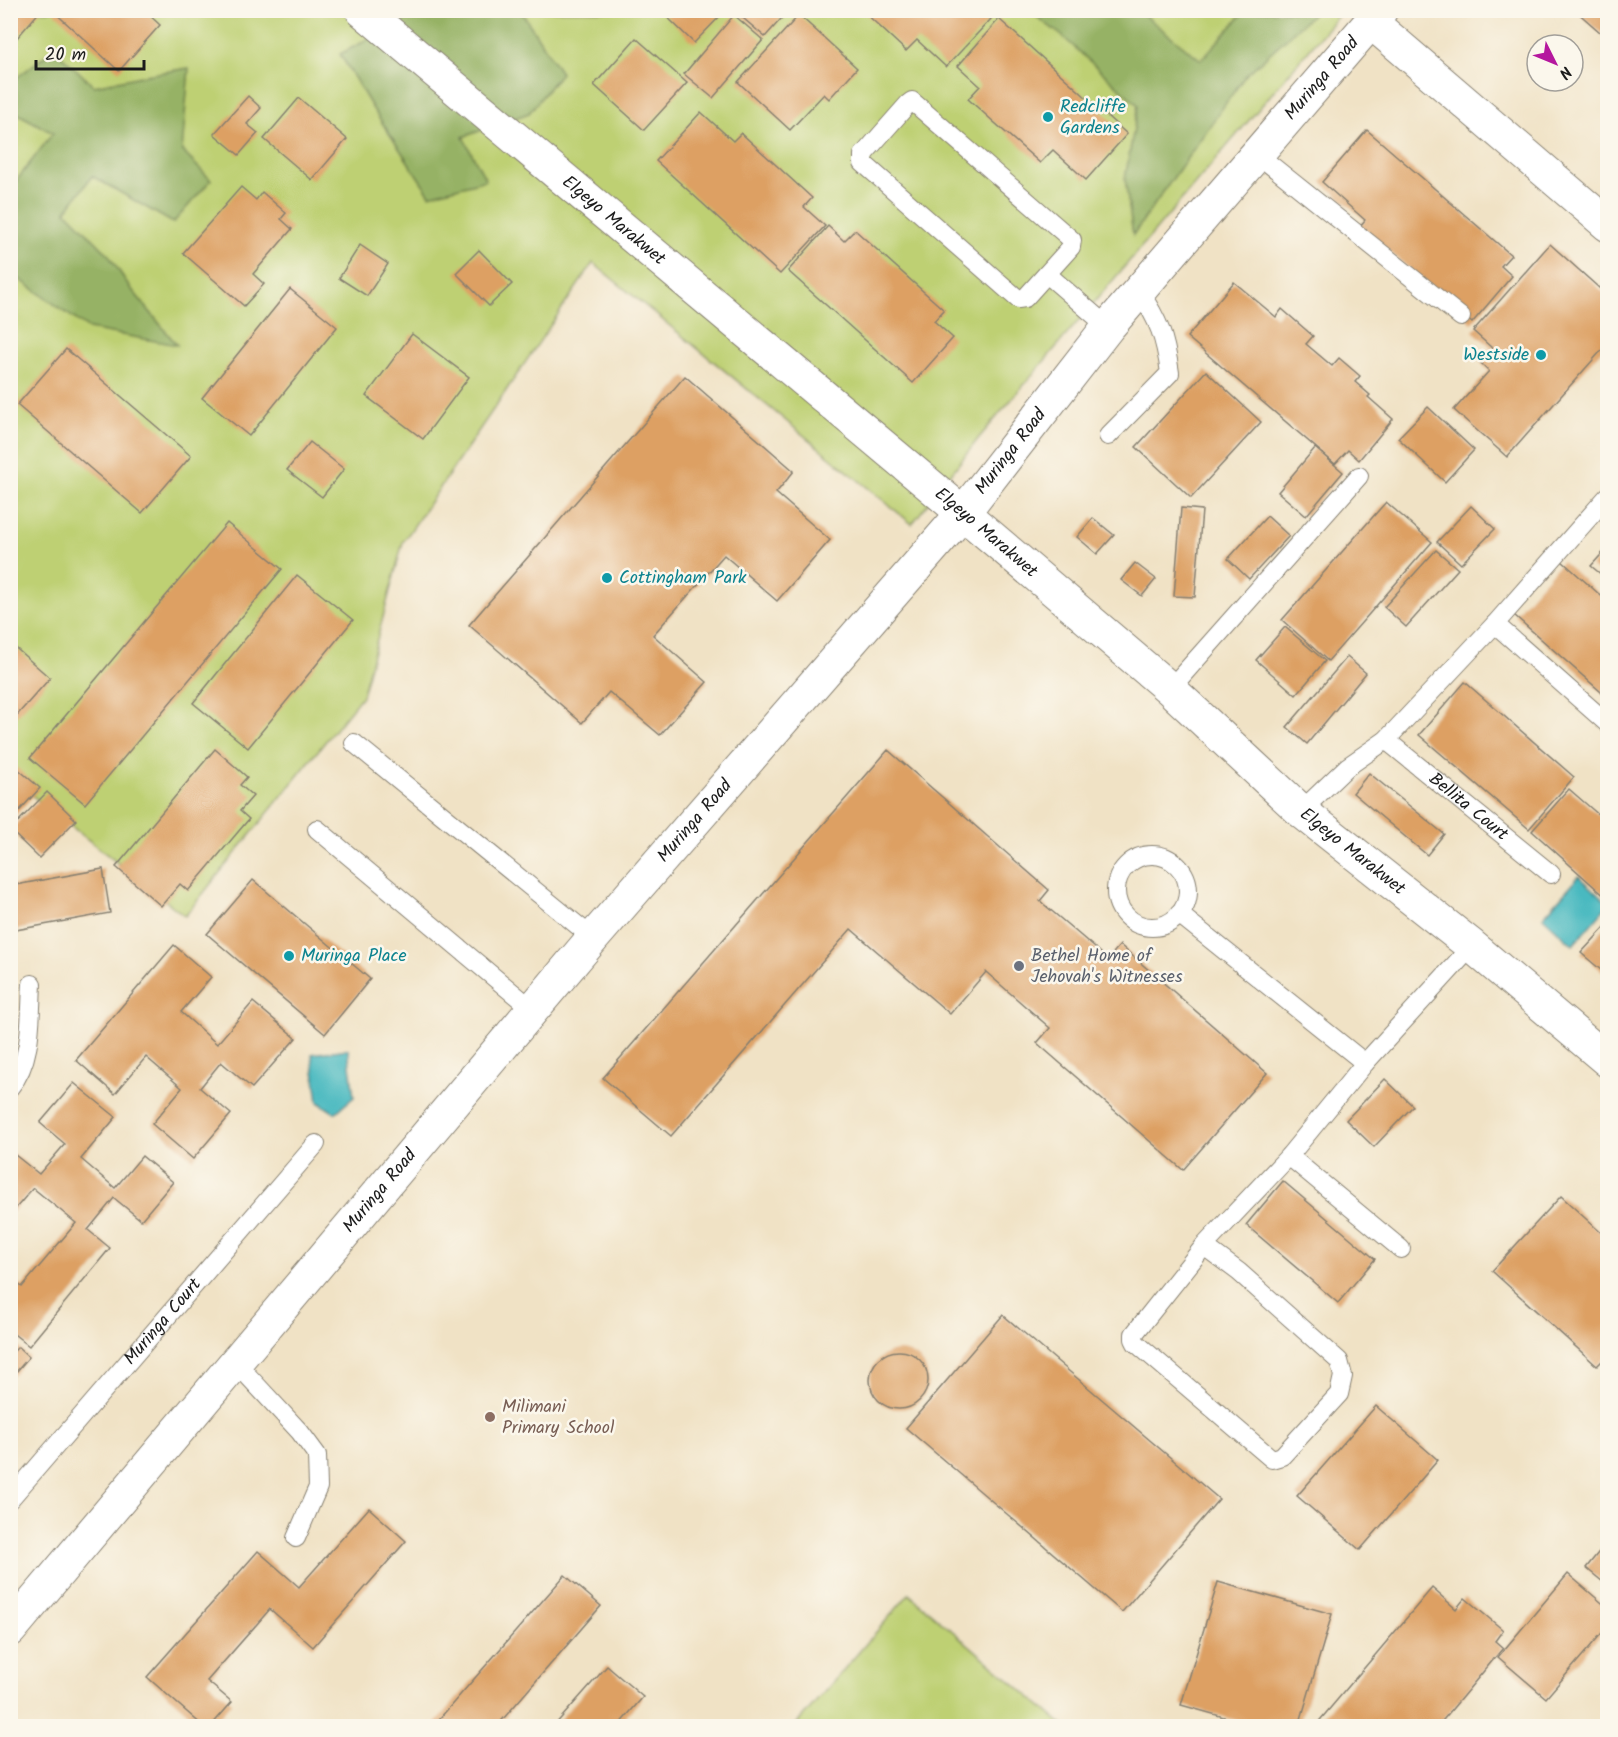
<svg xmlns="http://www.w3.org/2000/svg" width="1618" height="1737" viewBox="0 0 1618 1737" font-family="Kalam,sans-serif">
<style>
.green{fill:#bed073;stroke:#6d7648;stroke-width:1.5}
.forest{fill:#96b265;stroke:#596740;stroke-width:1.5}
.water{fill:#4ab9c0;stroke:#336a6e;stroke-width:1.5}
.building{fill:#dda063}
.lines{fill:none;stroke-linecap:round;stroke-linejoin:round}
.lane-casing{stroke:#867f70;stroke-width:20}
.street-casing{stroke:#867f70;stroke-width:35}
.secondary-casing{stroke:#867f70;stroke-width:35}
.lane{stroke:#fff;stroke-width:18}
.street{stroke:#fff;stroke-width:33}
.secondary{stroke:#fff;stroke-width:33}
.culture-dot{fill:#0f9aa8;stroke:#fbf7ec;stroke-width:2}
.worship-dot{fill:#6b7280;stroke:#fbf7ec;stroke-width:2}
.education-dot{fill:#8d6e63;stroke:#fbf7ec;stroke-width:2}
.labels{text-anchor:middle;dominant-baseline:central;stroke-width:5;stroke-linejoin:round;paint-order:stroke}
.street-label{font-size:18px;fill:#1c1c1c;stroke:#fbf7ec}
.culture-label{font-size:18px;fill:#0d838f;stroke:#fbf7ec;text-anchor:start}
.worship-label{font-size:18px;fill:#5b616d;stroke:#fbf7ec;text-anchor:start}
.education-label{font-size:18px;fill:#785e54;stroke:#fbf7ec;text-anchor:start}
</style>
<rect width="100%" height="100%" fill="#fbf7ec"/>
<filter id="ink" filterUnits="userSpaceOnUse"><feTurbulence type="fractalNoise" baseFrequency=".0167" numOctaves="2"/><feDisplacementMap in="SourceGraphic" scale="12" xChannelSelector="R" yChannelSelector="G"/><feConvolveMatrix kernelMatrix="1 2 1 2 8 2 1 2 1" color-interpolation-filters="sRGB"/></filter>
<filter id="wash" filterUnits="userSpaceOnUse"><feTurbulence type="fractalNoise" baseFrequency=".008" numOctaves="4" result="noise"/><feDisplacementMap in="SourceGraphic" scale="24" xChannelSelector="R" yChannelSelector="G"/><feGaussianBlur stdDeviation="1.35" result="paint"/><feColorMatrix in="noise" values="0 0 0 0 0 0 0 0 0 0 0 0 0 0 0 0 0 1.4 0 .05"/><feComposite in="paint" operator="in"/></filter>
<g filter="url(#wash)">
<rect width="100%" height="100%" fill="#f0e2c5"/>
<g class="green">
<polygon points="10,11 1342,11 978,439 912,524 593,263 403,542 362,696 185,916 11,779"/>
<polygon points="909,1594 1064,1726 795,1726"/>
</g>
<g class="forest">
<polygon points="397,11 521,11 561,73 529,113 463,137 486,180 430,195 373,109 340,54 407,19"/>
<polygon points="1029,11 1139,11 1201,60 1245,11 1316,11 1245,76 1133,235 1125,179 1138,105 1061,35"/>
<polygon points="54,49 94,86 146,75 189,68 182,151 211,180 173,223 92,176 66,211 108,254 129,286 177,345 89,329 11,273 10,198 13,185 53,133 11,110 11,82"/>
</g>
<g class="water">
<polygon points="1579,876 1607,902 1607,906 1573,945 1543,917"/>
<polygon points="348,1049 354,1097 335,1113 318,1102 312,1054"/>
</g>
<g id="blocks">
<g class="building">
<polygon points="10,10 41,10 10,46"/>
<polygon points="52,10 144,10 160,25 119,71"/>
<polygon points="660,10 726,10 694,43"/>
<polygon points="737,10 789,10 765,37 736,12"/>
<polygon points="862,10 982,10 991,19 946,67 917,40 906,51"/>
<polygon points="1575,10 1608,10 1608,39"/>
<polygon points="734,15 763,40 713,98 684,74"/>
<polygon points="799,15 857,68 829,99 824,94 790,130 738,82"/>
<polygon points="999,19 1127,134 1086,180 1053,150 1040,163 968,99 980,86 958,66"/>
<polygon points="636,38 687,83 644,130 594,85"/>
<polygon points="248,96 261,108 247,124 258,133 239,155 214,134"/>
<polygon points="299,98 347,139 312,180 264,139"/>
<polygon points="701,112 733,141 741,133 812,198 804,207 825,226 780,274 656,161"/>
<polygon points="1367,130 1511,255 1501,266 1512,276 1472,323 1360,226 1365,220 1322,182"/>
<polygon points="241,187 256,200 262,192 286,213 281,219 292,229 253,274 264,284 244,306 183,253"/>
<polygon points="828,226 844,241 855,230 944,310 934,321 953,338 913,383 788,271"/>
<polygon points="1550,244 1608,296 1608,343 1507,457 1454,410 1489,371 1480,362 1492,348 1473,331"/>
<polygon points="360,245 388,264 367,296 339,278"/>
<polygon points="479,250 512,284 489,306 456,273"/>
<polygon points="1234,282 1276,317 1282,309 1313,336 1306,344 1332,366 1339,358 1360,376 1355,382 1370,395 1368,397 1393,419 1359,460 1348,450 1335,464 1187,337"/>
<polygon points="290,289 337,327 249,436 202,398"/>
<polygon points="412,334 469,377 423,439 366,396"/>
<polygon points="66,349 191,456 142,513 17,405"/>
<polygon points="1206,371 1261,422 1191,498 1136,447"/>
<polygon points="685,376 794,471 776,493 830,540 777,601 724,555 653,635 707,682 660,735 609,692 582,723 469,625"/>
<polygon points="1428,407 1474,450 1445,482 1398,438"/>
<polygon points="310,442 344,469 322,497 287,470"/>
<polygon points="1315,448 1343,472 1306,516 1278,492"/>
<polygon points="1386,502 1432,542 1328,661 1282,620"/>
<polygon points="1471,506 1495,529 1461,564 1437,542"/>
<polygon points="1181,508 1202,510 1195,597 1174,596"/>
<polygon points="1267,516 1289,536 1249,579 1228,559"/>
<polygon points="1093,518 1114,535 1097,554 1077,537"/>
<polygon points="227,523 282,569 85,804 30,758"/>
<polygon points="1608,547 1608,580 1591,566"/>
<polygon points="1436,550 1458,569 1406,627 1384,607"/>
<polygon points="1562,561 1608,602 1608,698 1514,615"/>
<polygon points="1135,563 1156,579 1142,596 1121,580"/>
<polygon points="297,575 353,620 248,748 193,703"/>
<polygon points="1285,627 1325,661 1296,695 1256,660"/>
<polygon points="10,643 50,678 10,723"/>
<polygon points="1347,657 1366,673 1307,744 1287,727"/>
<polygon points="1465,682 1574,777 1529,829 1419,735"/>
<polygon points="215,749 247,777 240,785 253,796 240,811 249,819 188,891 180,884 161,906 116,867"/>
<polygon points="888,750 1049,890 1040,901 1108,959 1120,945 1267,1073 1183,1170 1037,1043 1050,1028 986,972 950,1014 851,929 671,1136 603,1078"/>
<polygon points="10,762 40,788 10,821"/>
<polygon points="1369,773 1444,834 1427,855 1353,793"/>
<polygon points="1569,789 1608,823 1608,899 1532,831"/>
<polygon points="47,792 76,820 39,858 10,830"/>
<polygon points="103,869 110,913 10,931 10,886"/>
<polygon points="253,880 370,979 325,1034 207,934"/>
<polygon points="1608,924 1608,976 1581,953"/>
<polygon points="174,945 211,977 181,1012 217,1044 253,1002 296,1038 252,1088 221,1062 200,1088 231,1114 193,1159 152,1124 182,1088 146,1057 115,1094 76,1060"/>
<polygon points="1385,1079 1413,1106 1374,1147 1346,1120"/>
<polygon points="74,1083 116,1117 81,1159 115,1188 142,1156 173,1182 141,1220 114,1198 88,1230 110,1248 29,1346 10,1331 10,1278 22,1287 76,1223 33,1188 10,1215 10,1151 39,1174 65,1144 40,1123"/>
<polygon points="1283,1181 1375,1259 1338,1303 1246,1225"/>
<polygon points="1561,1196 1608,1239 1608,1355 1597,1366 1492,1271"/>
<polygon points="1003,1315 1219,1499 1122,1612 906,1428"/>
<polygon points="18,1347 29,1357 10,1379 10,1355"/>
<circle cx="899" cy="1380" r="29"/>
<polygon points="1376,1406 1438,1460 1360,1550 1297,1496"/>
<polygon points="369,1508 406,1541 313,1647 270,1609 207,1681 232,1702 211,1726 203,1726 147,1677 258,1551 299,1587"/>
<polygon points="1602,1548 1608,1552 1608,1576 1603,1582 1586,1568"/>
<polygon points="1568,1574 1608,1608 1608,1626 1546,1698 1498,1657"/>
<polygon points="565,1575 601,1606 497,1726 433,1726"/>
<polygon points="1218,1582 1332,1614 1299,1726 1256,1726 1181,1705"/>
<polygon points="1432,1588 1456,1609 1465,1598 1503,1630 1495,1641 1503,1648 1438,1726 1315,1726"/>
<polygon points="607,1666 643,1697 618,1726 554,1726"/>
</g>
</g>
</g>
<g filter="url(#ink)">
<use href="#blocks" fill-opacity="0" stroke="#867f70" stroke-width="1.5"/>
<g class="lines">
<g class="lane-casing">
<g id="lane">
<polygon points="912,101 1072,240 1071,247 1025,298 1018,299 863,163 863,155 908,104"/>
<polyline points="1257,154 1461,317"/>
<polyline points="1047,274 1108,327"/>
<path d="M 1108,436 L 1170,373 C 1165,337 1159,321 1139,291"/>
<polyline points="1495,624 1608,724"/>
<polyline points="1170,689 1359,476"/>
<path id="s1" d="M 1386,740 L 1551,874"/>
<polyline points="354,743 593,938"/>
<polyline points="1301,811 1347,767 1386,740 1495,624 1608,496"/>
<polyline points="317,829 532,1009"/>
<circle cx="1152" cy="891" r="36"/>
<polyline points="1179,914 1365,1063"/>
<path d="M 10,1087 C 33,1060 30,1017 32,984"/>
<polyline points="1289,1156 1401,1249"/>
<polyline points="1204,1246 1239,1272 1339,1361 1343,1376 1339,1394 1282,1456 1272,1459 1136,1343 1134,1339 1134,1334 1204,1246 1289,1156 1365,1063 1472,946"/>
<polyline points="236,1363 300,1432 317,1455 318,1487 296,1538"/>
<path id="s2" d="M 10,1499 L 316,1144"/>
</g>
</g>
<g class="street-casing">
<g id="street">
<polyline points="1371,22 1608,225"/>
<path id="s3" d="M 10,1630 L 593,938 L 963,513 L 1108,327 L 1381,10"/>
</g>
</g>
<g class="secondary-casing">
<g id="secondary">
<path id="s4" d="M 362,10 L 963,513 L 1170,689 L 1301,811 L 1472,946 L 1608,1061"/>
</g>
</g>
<use href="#lane" class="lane"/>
<use href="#street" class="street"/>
<use href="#secondary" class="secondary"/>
</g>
</g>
<g class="culture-dot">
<circle cx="1048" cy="117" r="6"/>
<circle cx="1541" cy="355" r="6"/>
<circle cx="607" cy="578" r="6"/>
<circle cx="289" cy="956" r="6"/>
</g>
<circle class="worship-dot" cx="1019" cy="966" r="6"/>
<circle class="education-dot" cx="490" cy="1417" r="6"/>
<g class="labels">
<g class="street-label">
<text stroke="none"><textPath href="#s3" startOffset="2032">Muringa Road</textPath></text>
<text stroke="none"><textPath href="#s4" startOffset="328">Elgeyo Marakwet</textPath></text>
<text stroke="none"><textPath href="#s3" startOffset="1546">Muringa Road</textPath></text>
<text stroke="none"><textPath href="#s4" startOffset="814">Elgeyo Marakwet</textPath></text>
<text stroke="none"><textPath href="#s1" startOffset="106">Bellita Court</textPath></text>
<text stroke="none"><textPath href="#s3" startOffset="1060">Muringa Road</textPath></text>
<text stroke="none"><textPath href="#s4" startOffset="1300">Elgeyo Marakwet</textPath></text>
<text stroke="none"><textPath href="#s3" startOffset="574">Muringa Road</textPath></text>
<text stroke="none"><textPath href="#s2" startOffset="234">Muringa Court</textPath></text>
</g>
<g class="culture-label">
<text x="1060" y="107">Redcliffe<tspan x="1060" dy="21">Gardens</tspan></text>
<text x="1529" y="355" text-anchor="end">Westside</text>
<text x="619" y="578">Cottingham Park</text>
<text x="301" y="956">Muringa Place</text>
</g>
<g class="worship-label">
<text x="1031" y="956">Bethel Home of<tspan x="1031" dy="21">Jehovah's Witnesses</tspan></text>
</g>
<g class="education-label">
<text x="502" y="1407">Milimani<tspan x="502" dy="21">Primary School</tspan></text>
</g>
</g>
<rect width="1618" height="1737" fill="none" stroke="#fbf7ec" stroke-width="36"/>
<g transform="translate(1555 63) rotate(133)"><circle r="28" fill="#fbf7ec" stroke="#a29f99" stroke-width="1.5"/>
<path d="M0-4.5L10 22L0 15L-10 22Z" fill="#b5179e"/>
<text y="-9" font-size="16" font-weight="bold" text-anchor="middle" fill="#1c1c1c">N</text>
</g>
<path d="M36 60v9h108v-9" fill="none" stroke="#1c1c1c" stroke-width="3"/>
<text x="45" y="60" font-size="18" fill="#1c1c1c" stroke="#fbf7ec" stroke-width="4.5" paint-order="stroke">20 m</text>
</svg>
